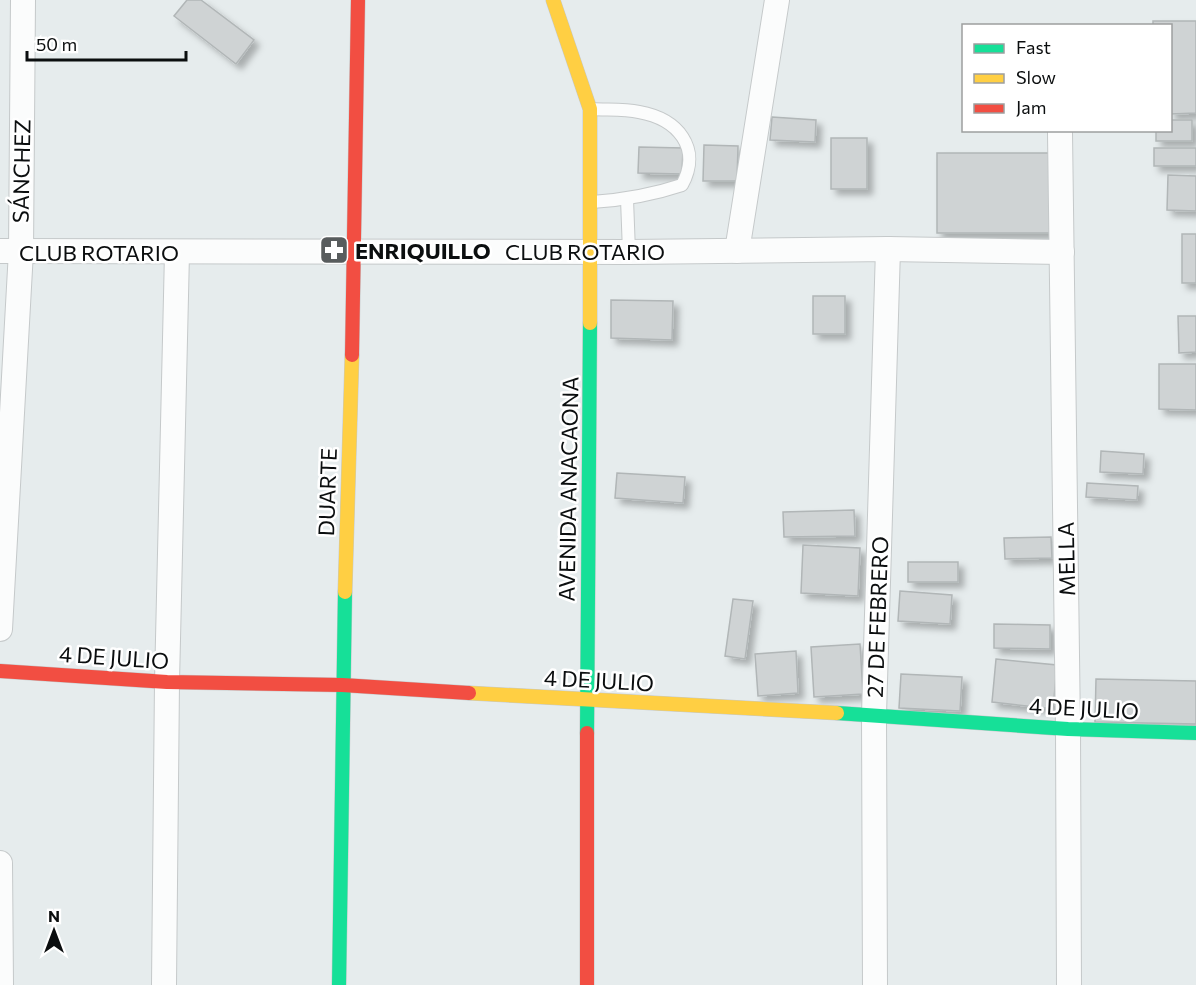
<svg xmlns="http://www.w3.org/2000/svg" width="1196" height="985" viewBox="0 0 1196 985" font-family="Commissioner,sans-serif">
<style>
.building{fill:#cfd3d4;stroke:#b1b6b7;stroke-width:1.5;filter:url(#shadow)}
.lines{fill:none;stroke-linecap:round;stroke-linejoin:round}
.lane-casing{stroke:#c5c9ca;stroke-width:14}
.street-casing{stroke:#c5c9ca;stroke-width:26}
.fast-casing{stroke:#c5c9ca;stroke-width:15}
.slow-casing{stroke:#c5c9ca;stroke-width:15}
.jam-casing{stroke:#c5c9ca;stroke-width:15}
.lane{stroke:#fbfcfc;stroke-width:12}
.street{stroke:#fbfcfc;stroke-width:24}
.fast{stroke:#16e098;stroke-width:14}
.slow{stroke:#ffcf43;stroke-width:14}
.jam{stroke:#f24e42;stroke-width:14}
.labels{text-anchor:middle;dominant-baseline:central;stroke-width:5;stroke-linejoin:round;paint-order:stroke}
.street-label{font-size:22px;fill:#0b0e0f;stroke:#fff}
.poi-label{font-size:22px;font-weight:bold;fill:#0b0e0f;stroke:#fff;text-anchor:start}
</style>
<defs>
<filter id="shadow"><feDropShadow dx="5.5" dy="5.5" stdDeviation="3" flood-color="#0004"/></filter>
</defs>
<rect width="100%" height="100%" fill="#e6eced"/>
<g class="building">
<polygon points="187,0 201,0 254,40 236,64 174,16"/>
<polygon points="1153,21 1196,21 1196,113 1170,114 1170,26 1153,26"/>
<polygon points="772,117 816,120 815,142 770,140"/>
<polygon points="1170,120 1192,120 1192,141 1156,141 1156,130 1170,130"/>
<rect x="831" y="138" width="36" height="51"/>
<polygon points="704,145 738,146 737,181 703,181"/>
<polygon points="639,147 683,148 682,174 638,173"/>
<rect x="1154" y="148" width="42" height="18"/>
<rect x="937" y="153" width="114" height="80"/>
<polygon points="1168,175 1196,176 1196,211 1167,210"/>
<rect x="1182" y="234" width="14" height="49"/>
<rect x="813" y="296" width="32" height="38"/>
<polygon points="611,300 673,301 672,340 611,338"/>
<polygon points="1178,316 1196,316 1196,352 1179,353"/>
<polygon points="1159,364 1196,364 1196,410 1159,409"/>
<polygon points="1101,451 1144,454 1143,474 1100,472"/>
<polygon points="617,473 685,477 683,503 615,498"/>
<polygon points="1087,483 1138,486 1137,500 1086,497"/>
<polygon points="854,510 855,536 784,537 783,512"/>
<polygon points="1051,537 1052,558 1005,559 1004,538"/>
<polygon points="803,545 860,548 858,596 801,593"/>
<rect x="908" y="562" width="50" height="20"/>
<polygon points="900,591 952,595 950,624 898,621"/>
<polygon points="733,599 753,601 745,659 725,656"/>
<polygon points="994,624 1050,625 1050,649 994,648"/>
<polygon points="860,644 863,694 814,697 811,647"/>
<polygon points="796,651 798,693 758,696 755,654"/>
<polygon points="996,659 1057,665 1053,709 992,702"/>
<polygon points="901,674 962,677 960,711 899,708"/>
<polygon points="1096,679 1196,681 1196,724 1095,722"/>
</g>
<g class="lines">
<g class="lane-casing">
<g id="lane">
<polyline points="627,199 629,252"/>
<path d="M 592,202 C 623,200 652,195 682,185 C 702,148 678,119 639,112 C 624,109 607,110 592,109"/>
</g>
</g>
<g class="street-casing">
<g id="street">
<polyline points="1060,133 1068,729 1069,985"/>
<polyline points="0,251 629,252 888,249 1062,252"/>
<polyline points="737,251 777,0"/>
<polyline points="0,629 21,251 23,0"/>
<polyline points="0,863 1,985"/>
<polyline points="164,985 167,682 177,253"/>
<polyline points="875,985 874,715 888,249"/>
</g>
</g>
<g class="fast-casing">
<g id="fast">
<polyline points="837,713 1068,729 1196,733"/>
<polyline points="587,733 590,323"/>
<polyline points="339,985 345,592"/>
</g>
</g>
<g class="slow-casing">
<g id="slow">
<polyline points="553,0 590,109 590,323"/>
<polyline points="345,592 352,355"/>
<polyline points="469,693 837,713"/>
</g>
</g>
<g class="jam-casing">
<g id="jam">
<polyline points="352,355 358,0"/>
<polyline points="0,671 167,682 342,685 469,693"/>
<polyline points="587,733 587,985"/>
</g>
</g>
<use href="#lane" class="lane"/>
<use href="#street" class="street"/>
<use href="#fast" class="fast"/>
<use href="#slow" class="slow"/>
<use href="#jam" class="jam"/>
</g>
<defs>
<g id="pharmacy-square" transform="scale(1.5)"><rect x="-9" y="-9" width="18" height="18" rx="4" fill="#585c5d" stroke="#fff"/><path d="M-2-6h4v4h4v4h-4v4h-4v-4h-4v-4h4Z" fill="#fff"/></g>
</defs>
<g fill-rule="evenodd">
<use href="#pharmacy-square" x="334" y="250"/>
</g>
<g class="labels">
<g class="street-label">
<text transform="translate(21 171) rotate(-89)">SÁNCHEZ</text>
<text x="585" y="251">CLUB ROTARIO</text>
<text x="99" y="252">CLUB ROTARIO</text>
<text transform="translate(568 489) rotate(-89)">AVENIDA ANACAONA</text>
<text transform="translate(327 492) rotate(-88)">DUARTE</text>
<text transform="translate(1066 559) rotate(-91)">MELLA</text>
<text transform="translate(877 617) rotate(-88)">27 DE FEBRERO</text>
<text transform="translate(114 657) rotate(4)">4 DE JULIO</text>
<text transform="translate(599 680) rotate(3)">4 DE JULIO</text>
<text transform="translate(1084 708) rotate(3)">4 DE JULIO</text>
</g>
<g class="poi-label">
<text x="355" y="250">ENRIQUILLO</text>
</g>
</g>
<rect x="962" y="24" width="210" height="108" fill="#ffffff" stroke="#9d9f9f" stroke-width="1.5"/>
<rect x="974" y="44" width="30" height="9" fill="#16e098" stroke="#9d9f9f" stroke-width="1.5"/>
<text x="1016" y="54" font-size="18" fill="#0b0e0f">Fast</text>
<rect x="974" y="74" width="30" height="9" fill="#ffcf43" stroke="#9d9f9f" stroke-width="1.5"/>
<text x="1016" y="84" font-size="18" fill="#0b0e0f">Slow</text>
<rect x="974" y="104" width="30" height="9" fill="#f24e42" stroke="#9d9f9f" stroke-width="1.5"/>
<text x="1016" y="114" font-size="18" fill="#0b0e0f">Jam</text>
<g transform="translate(54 931)" stroke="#ffffff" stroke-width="4.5" paint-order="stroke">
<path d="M0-4.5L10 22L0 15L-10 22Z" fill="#0b0e0f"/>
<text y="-9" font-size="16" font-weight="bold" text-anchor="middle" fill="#0b0e0f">N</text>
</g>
<path d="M27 51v9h159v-9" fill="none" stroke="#0b0e0f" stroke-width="3"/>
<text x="36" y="51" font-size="18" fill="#0b0e0f" stroke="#ffffff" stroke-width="4.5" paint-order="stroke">50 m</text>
</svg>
